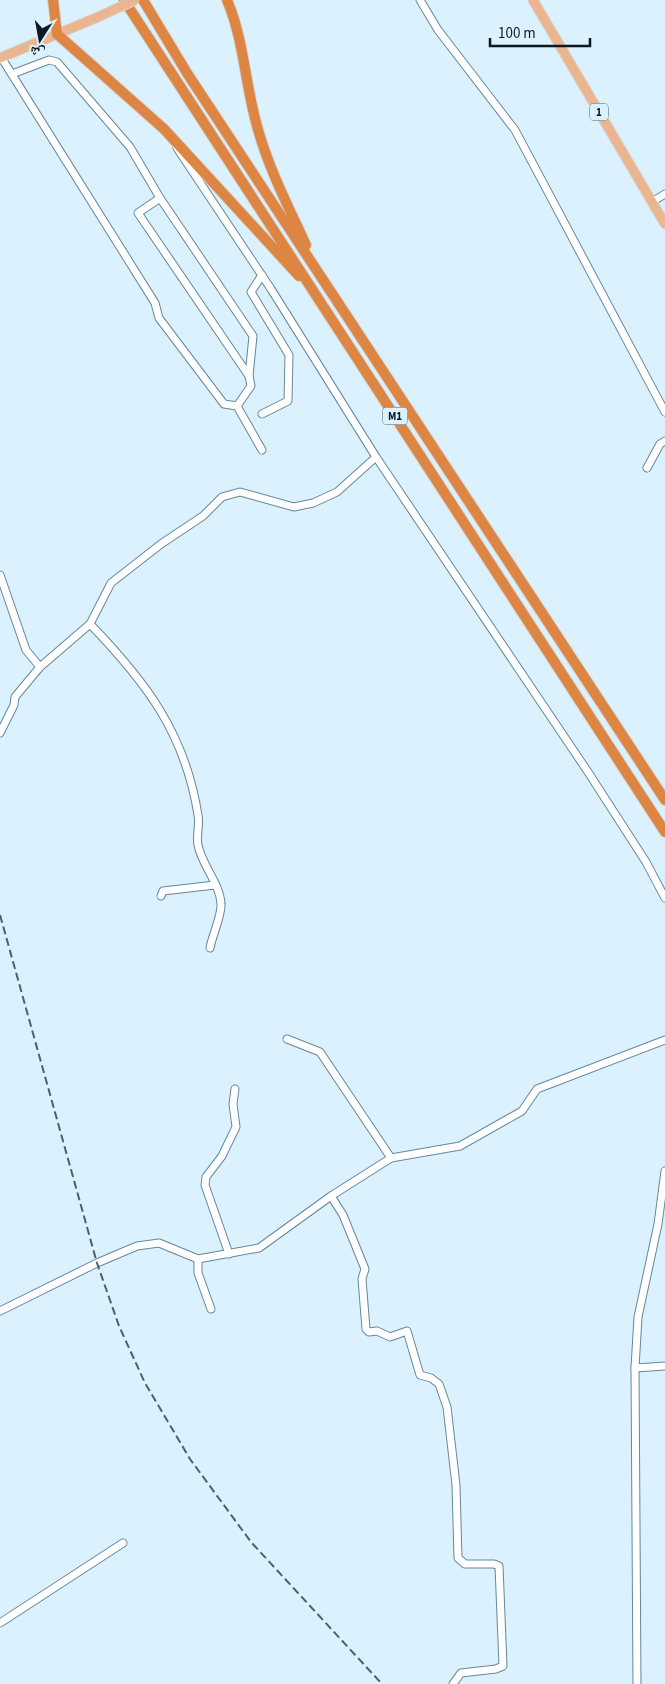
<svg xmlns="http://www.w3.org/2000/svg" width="665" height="1684" viewBox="0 0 665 1684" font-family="'Source Sans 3','Noto Naskh Arabic',sans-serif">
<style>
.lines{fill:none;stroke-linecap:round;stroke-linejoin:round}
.minor-casing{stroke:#64889b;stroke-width:9}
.major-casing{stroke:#d3d6d7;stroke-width:11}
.highway-casing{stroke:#d3d6d7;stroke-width:12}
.minor{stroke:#fff;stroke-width:7}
.major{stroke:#ebb68f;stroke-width:9}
.highway{stroke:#dd8644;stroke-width:10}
.rail{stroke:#4f6069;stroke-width:2;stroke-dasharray:8 4;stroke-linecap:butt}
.major-bridge-casing{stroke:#d3d6d7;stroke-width:11;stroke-linecap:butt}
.major-bridge{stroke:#ebb68f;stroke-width:9}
.labels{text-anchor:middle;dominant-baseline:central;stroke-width:4;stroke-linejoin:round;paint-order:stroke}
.shield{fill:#dbf1fe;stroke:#495a63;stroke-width:1}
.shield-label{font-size:11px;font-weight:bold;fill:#0b1a21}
</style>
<rect width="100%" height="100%" fill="#dbf1fe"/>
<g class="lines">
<g class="minor-casing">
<g id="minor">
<polyline points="420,0 438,30 515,130 665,412"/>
<polyline points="1,57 155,303 159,318 224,404 237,406"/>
<polyline points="12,74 49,60 57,62 130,147 160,198 253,336 249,376 251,386 237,406 262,450"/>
<polyline points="177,148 271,289 376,457 588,772 646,862 665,898"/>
<polyline points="160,198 138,213 249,376"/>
<polyline points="652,202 665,194"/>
<polyline points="262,275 251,292 289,355 288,401 262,414"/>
<polyline points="647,468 660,444 665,441"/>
<polyline points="0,575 26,650 40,667"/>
<path d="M 90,624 C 146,682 185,733 198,815 C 200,824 196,835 198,845 C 202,866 220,883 221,904 C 222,915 212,936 210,948"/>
<polyline points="0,733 14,705 15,697 40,667 90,624 111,583 161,544 203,516 222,497 240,492 294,507 313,503 337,492 376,457"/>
<polyline points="161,896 163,891 215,885"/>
<polyline points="287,1039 320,1052 391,1158"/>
<polyline points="331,1196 343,1215 365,1269 362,1279 366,1329 369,1332 377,1331 390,1337 407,1331 420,1375 431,1378 439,1384 447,1407 456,1485 458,1558 465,1564 494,1564 499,1566 503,1666 496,1669 461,1673 453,1684"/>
<polyline points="229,1254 205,1185 206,1177 222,1156 236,1127 233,1104 235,1089"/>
<polyline points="198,1259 198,1273 211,1309"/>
<polyline points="0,1311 97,1263 137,1246 159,1243 198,1259 259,1248 331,1196 391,1158 460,1146 522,1111 537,1089 665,1040"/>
<polyline points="635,1368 665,1366"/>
<polyline points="0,1623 123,1543"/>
<polyline points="637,1684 635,1368 638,1317 658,1224 665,1171"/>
</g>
</g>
<g class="major-casing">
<g id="major">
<polyline points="533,0 665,224"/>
<polyline points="0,58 98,17"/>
</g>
</g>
<g class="highway-casing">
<g id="highway">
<polyline points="53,0 57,34 164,129 299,276"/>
<polyline points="124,0 665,832"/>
<polyline points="143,0 187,73 665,800"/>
<path d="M 227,0 C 244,40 245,84 257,126 C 268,167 288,206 306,245"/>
</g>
</g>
<use href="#minor" class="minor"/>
<use href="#major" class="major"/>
<use href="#highway" class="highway"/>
<polyline class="rail" points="0,915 97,1263 119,1326 145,1383 190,1459 251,1542 382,1684"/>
<g class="major-bridge-casing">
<polyline id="major-bridge" points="98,17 135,0"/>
</g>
<use href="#major-bridge" class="major-bridge"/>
</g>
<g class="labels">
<g class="shield">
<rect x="590" y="103.5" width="18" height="17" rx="4"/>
<rect x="382.5" y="407.5" width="25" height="17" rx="4"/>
</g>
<g class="shield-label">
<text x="599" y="112">1</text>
<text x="395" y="416">M1</text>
</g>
</g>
<g transform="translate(40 40) rotate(191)" stroke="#dbf1fe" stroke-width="4" paint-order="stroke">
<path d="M0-4L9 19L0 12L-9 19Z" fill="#0b1a21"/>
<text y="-8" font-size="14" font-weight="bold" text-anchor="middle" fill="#0b1a21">ش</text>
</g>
<path d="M490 38v8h100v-8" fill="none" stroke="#0b1a21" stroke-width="2.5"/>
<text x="498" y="38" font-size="15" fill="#0b1a21" stroke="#dbf1fe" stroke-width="4" paint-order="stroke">100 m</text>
</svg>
